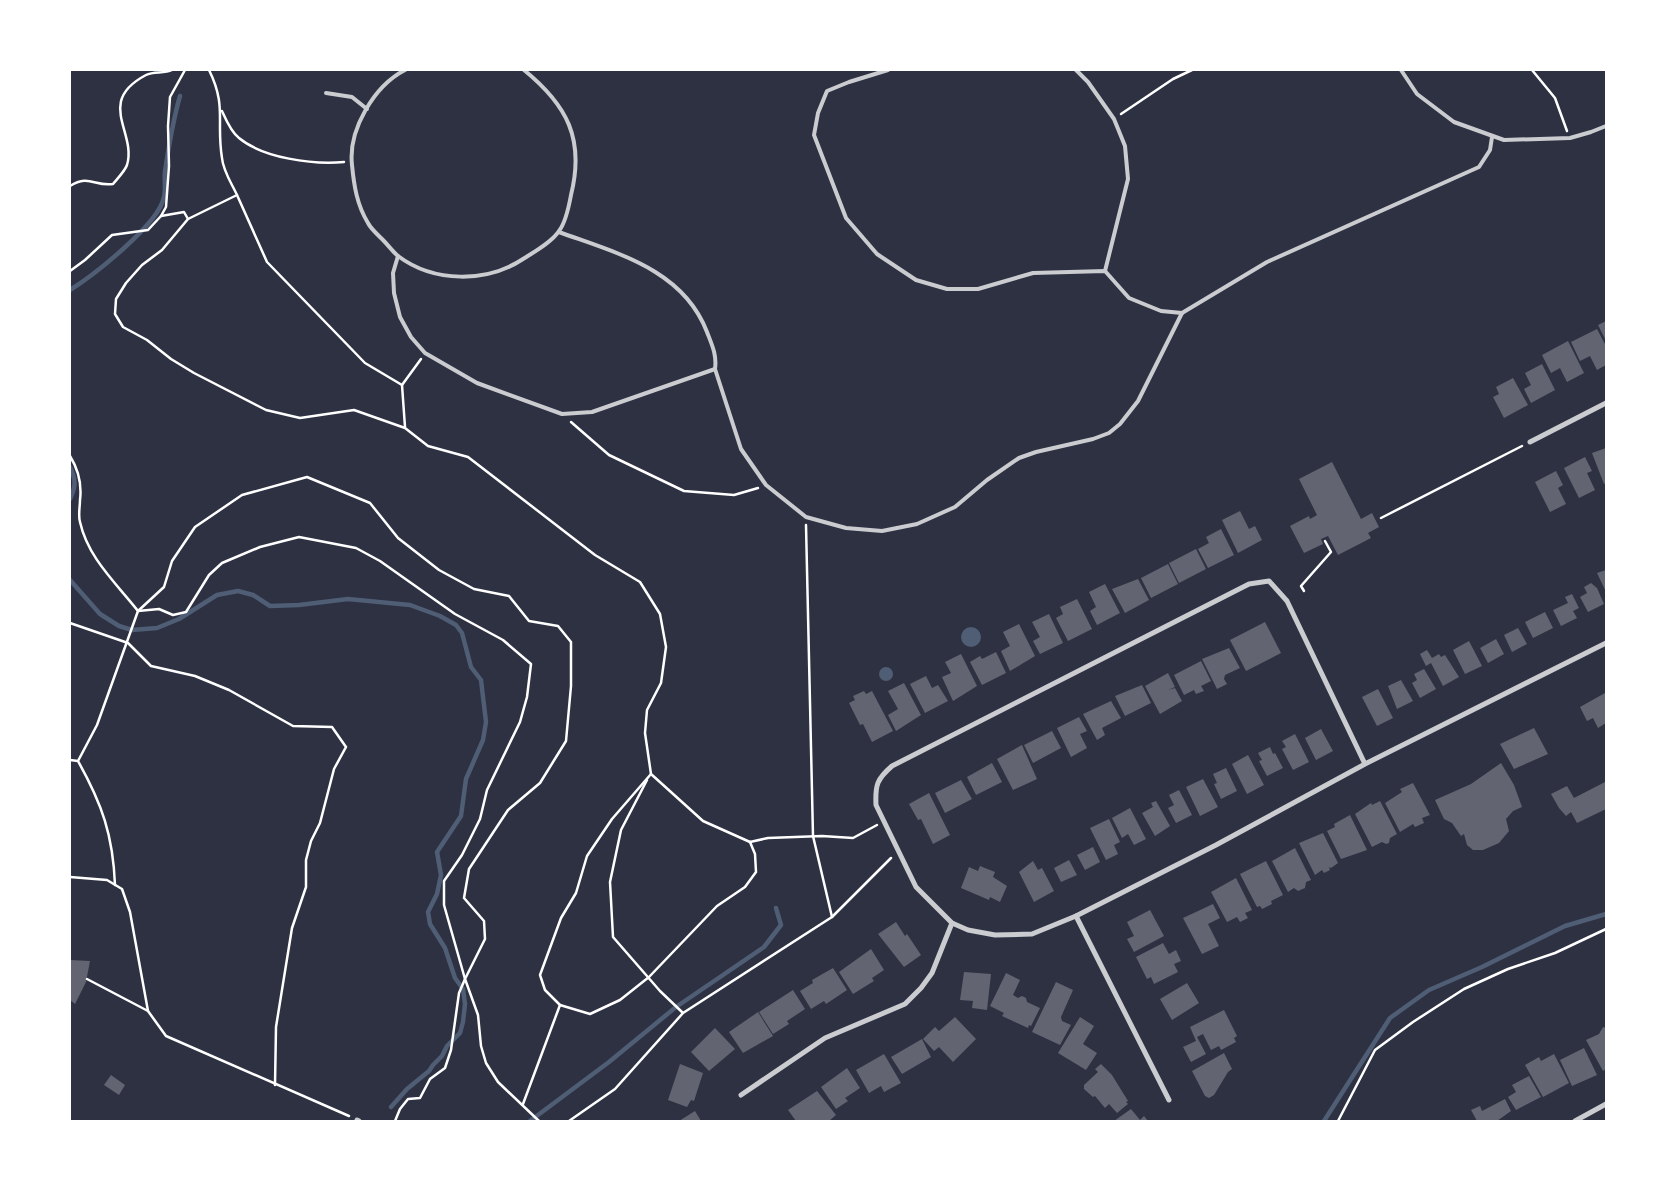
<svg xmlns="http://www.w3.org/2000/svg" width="1676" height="1191" viewBox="0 0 1676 1191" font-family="Mulish,sans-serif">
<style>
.water{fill:#4f5d75}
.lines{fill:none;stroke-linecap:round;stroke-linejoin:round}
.stream{stroke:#4f5d75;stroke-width:4.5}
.building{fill:#626471}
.path{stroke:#fff;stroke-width:2.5}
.service{stroke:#caccd0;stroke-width:4}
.minor{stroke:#caccd0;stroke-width:5}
</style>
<rect width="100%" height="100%" fill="#2d3142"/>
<g class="water">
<circle cx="971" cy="637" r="10"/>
<circle cx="886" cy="674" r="7"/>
</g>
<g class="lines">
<g class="stream">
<path d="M 70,290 C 94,275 159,224 164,197 C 166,189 164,179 165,171 C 169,145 173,120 180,96"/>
<path d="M 70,467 C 76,479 76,487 70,499"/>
<polyline points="70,580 100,614 119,626 132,630 157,628 179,619 217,595 238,591 253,595 270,606 299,605 348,599 410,605 440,616 456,625 462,633 471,667 481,680 486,722 483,740 466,779 461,816 437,852 441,875 437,894 428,912 430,924 445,948 455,978 463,989 465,1004 463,1022 460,1033 447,1046 442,1056 433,1065 429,1071 407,1089 391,1107"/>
<polyline points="530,1121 609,1062 676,1007 764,947 781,925 776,908"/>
<polyline points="1324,1121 1390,1018 1429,990 1482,967 1565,926 1606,914"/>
</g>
</g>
<g class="building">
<polygon points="1606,321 1606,341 1598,325"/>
<polygon points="1597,329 1606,346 1606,365 1597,370 1590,356 1580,361 1571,342"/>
<polygon points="1568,341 1584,373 1567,382 1560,368 1551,373 1542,355"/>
<polygon points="1542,364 1555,390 1531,403 1524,389 1531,385 1525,373"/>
<polygon points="1513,378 1528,405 1504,418 1493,397 1499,394 1496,387"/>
<polygon points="1606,448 1606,483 1604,484 1592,453"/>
<polygon points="1585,457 1592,471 1587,473 1595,490 1579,498 1564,468"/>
<polygon points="1332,462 1361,519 1372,513 1379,527 1368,533 1371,538 1338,555 1328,536 1321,539 1323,544 1304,553 1290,526 1309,516 1310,519 1317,515 1299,479"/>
<polygon points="1556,471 1563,485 1558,488 1566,504 1550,512 1535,482"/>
<polygon points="1240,511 1249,529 1255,526 1262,540 1238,553 1222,520"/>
<polygon points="1221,529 1234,555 1208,568 1198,549 1209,543 1206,537"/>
<polygon points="1196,549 1206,569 1179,583 1169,563"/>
<polygon points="1168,564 1178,584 1151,598 1141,578"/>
<polygon points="1606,570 1606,592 1597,573"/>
<polygon points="1138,579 1149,600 1125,613 1112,589"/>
<polygon points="1591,583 1597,588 1604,604 1588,612 1580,597 1587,593 1584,587"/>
<polygon points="1105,584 1120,613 1097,625 1090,611 1096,607 1089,592"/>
<polygon points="1572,594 1579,608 1573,611 1577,618 1561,626 1553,610 1568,603 1565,597"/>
<polygon points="1077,599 1092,629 1068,641 1056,618 1063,614 1060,607"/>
<polygon points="1545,612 1553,628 1533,638 1525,622"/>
<polygon points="1049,614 1063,643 1040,654 1033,641 1040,637 1032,622"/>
<polygon points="1265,622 1281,653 1246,671 1230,640"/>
<polygon points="1019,624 1035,656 1010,671 1001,651 1010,646 1003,632"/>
<polygon points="1518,628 1527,644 1512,652 1504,635"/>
<polygon points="1496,639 1504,654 1488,663 1480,648"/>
<polygon points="1469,641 1482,666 1465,674 1453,650"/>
<polygon points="1229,648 1240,668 1225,675 1224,679 1227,684 1217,689 1202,659"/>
<polygon points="1427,650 1432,658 1439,654 1441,657 1445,655 1459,677 1443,686 1431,663 1426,666 1420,654"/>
<polygon points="996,652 1006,673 982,685 970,662 980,656 982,659"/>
<polygon points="961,654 977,686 953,701 942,677 951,673 945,662"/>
<polygon points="1201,661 1211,681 1201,686 1204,691 1196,694 1194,690 1184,695 1174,675"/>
<polygon points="1424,669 1436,689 1420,698 1412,683 1417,680 1414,674"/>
<polygon points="1168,673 1175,687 1168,690 1175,688 1182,701 1160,714 1145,686"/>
<polygon points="926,676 932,688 938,685 948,701 925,713 910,684"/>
<polygon points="1401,680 1413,701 1397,709 1388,686"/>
<polygon points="904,683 921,715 896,731 888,715 898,709 888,691"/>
<polygon points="1142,685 1151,703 1125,716 1115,696"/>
<polygon points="1378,689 1393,718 1377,726 1362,697"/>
<polygon points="864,691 866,694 872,691 893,731 872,742 863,724 860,725 849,703 855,700 853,696"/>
<polygon points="1605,693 1606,723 1598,728 1593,718 1587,721 1580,707"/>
<polygon points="1111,701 1121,718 1102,728 1105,735 1097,740 1083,714"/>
<polygon points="1079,717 1087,731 1080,734 1087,748 1071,757 1057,728"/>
<polygon points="1534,728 1548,754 1514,769 1500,744"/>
<polygon points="1321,729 1333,751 1316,760 1305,738"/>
<polygon points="1052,731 1061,748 1033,763 1024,745"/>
<polygon points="1295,734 1309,762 1293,770 1282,749 1286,747 1282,741"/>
<polygon points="1022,745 1037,779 1013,790 997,759"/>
<polygon points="1270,747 1273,754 1275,753 1283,768 1267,776 1259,761 1262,760 1258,753"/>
<polygon points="1248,755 1264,785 1247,794 1232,764"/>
<polygon points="992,763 1002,782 976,795 967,777"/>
<polygon points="1501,763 1514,785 1522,807 1513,811 1506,819 1509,831 1499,843 1483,850 1473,850 1467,845 1464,834 1461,836 1452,823 1444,819 1435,800 1471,784"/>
<polygon points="1226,768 1237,791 1221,799 1214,784 1217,783 1213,774"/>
<polygon points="1203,779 1218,807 1200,816 1186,787"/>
<polygon points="961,780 972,799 945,813 935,793"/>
<polygon points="1605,782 1606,809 1577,823 1571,812 1566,816 1559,808 1551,794 1567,786 1574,798"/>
<polygon points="1413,783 1430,815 1422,818 1424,823 1415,827 1413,824 1400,832 1385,803 1402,792 1400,789"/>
<polygon points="1179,790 1192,815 1176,823 1168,808 1174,805 1169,795"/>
<polygon points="929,793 950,835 933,844 921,819 918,820 909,804"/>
<polygon points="1156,801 1170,826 1155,836 1142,813 1153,807 1151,803"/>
<polygon points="1380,801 1397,834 1390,838 1389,843 1386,844 1382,842 1372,847 1355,814 1371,803 1372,805"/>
<polygon points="1130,808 1146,839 1134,845 1128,834 1122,838 1112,818"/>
<polygon points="1350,815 1367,850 1341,859 1327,831 1335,827 1334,824"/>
<polygon points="1109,819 1120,842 1114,845 1118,854 1106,860 1090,828"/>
<polygon points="1323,833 1338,863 1331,868 1329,867 1330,870 1324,873 1322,870 1315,875 1299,843"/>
<polygon points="1093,847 1100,862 1085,870 1077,855"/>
<polygon points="1295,848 1311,880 1306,882 1305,888 1298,891 1294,888 1288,892 1272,861"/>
<polygon points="1069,860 1077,875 1061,882 1054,868"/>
<polygon points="1033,861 1038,870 1042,868 1054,891 1034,902 1019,872"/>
<polygon points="1266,861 1283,895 1271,901 1272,904 1262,909 1260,906 1257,907 1240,874"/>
<polygon points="980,866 995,872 993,877 1007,886 1000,902 990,897 989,900 961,888 969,867 978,871"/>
<polygon points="1236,878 1252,910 1245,913 1248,918 1240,922 1237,917 1227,922 1211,892"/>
<polygon points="1213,904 1220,918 1208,924 1219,946 1202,954 1183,918"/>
<polygon points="1150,910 1164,936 1134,952 1127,939 1134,936 1127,922"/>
<polygon points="896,922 905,936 907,934 921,955 904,967 878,934"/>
<polygon points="1163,943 1169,954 1176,950 1181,961 1174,964 1178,972 1154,984 1151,977 1147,979 1136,957"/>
<polygon points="871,949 884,970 872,978 874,981 853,994 839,972"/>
<polygon points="70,960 90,961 86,982 75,1004 70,1000"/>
<polygon points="833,968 847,990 826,1004 824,1001 811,1009 800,991 813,983 812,980"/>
<polygon points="964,972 991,974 987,1010 972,1008 973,1001 960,1000"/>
<polygon points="1006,973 1020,980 1013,995 1018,998 1022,996 1026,998 1027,1002 1040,1008 1031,1026 1029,1025 1028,1028 1002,1016 1004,1013 990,1006"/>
<polygon points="1056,982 1073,990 1061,1017 1062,1021 1071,1025 1060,1045 1032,1032"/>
<polygon points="1187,983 1199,1003 1172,1020 1160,999"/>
<polygon points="793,990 805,1009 787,1021 789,1024 773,1034 759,1012"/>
<polygon points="1224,1010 1237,1036 1234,1038 1236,1042 1221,1050 1219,1046 1211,1050 1203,1034 1197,1037 1206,1054 1191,1062 1183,1047 1196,1041 1190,1027"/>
<polygon points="758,1012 773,1036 743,1053 729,1032"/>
<polygon points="955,1017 976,1039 953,1062 939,1047 934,1051 923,1039 935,1027 939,1031"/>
<polygon points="1080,1017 1094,1026 1083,1044 1097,1053 1086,1070 1058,1053"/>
<polygon points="1603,1027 1606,1028 1606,1069 1603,1071 1586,1040 1599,1034"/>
<polygon points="715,1028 735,1049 709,1071 691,1052"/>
<polygon points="922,1039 931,1057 902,1074 891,1057"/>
<polygon points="1584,1048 1597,1075 1572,1086 1560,1060"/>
<polygon points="1224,1053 1232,1069 1228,1072 1214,1095 1209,1098 1205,1096 1192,1071"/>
<polygon points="884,1054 901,1083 884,1092 881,1086 869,1093 856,1070"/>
<polygon points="1554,1054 1569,1083 1543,1097 1525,1065 1539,1057 1541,1061"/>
<polygon points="680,1064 703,1073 694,1101 691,1100 687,1107 668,1100"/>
<polygon points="1101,1064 1112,1075 1128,1101 1126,1102 1128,1104 1117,1113 1109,1104 1105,1108 1095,1096 1093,1097 1084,1089 1084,1085 1098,1072 1095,1069"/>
<polygon points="847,1068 860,1088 845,1098 848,1101 836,1109 821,1087"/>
<polygon points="111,1075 125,1085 119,1095 104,1085"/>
<polygon points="1529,1076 1541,1097 1516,1110 1508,1097 1516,1092 1512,1085"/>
<polygon points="817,1091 836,1115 829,1121 796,1121 788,1110"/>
<polygon points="1505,1099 1511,1111 1497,1121 1477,1121 1471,1110 1480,1106 1482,1111"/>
<polygon points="1131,1109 1140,1120 1144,1116 1148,1121 1114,1121"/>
<polygon points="695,1111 701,1121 679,1121"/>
</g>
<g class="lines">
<g class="path">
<path d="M 209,70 C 227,106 216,122 222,158 C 223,171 232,184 237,195 L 188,219 L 162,250 L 142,265 L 126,283 L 116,299 L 115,314 L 123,327 L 147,340 L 171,359 L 194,373 L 266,410 L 300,418 L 354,410 L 405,428 L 428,446 L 468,457 L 595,555 L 640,582 L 660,614 L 666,647 L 661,683 L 647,710 L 645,733 L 651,774 L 703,821 L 750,842"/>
<polyline points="1532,70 1555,98 1567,131"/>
<path d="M 222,111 C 226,120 231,132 239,138 C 263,158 313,165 344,162"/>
<polyline points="1121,114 1173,79 1192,70"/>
<path d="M 70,186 C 89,174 95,187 113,184 C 117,179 125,171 127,165 C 137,132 95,102 146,75 C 154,71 164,74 172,70"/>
<polyline points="237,195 267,262 365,363 402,385"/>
<polyline points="161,216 184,212 188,219"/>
<polyline points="70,271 85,260 112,235 148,230 161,216 166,207 169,166 168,126 170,97 185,70"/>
<polyline points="571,422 609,455 684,491 734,495 758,488"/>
<polyline points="405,427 402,385 421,359"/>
<path d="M 70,456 C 78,469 82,484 80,500 C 80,507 78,515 80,522 C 88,558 116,583 138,611"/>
<polyline points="1381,518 1522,446"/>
<polyline points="806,525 813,836 832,917"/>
<polyline points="1304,591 1301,586 1331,552 1325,541"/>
<polyline points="138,611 159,609 173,615 186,612 209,575 222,563 260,547 299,537 356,548 380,561 455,614 503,640 531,664 527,697 520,722 487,790 480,819 462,855 444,881 444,905 465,979 459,993 451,1050 445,1068 430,1079 420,1098 408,1099 400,1109 395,1121"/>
<polyline points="70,623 128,643 151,666 195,676 229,690 293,726 332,727 346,747 334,769 320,823 311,841 306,860 306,887 292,928 276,1027 275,1085"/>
<polyline points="70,760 78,761"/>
<polyline points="651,774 612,819 587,856 576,893 561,918 540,975 545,990 560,1005 590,1014 620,1000 649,977 717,906 745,887 756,872 755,854 750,842"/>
<polyline points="647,780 621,830 610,882 613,937 660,991 683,1013"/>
<polyline points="750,842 768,838 822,836 853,838 877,825"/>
<polyline points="70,877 107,880 122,889 130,912 148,1011 166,1036 349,1116"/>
<path d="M 115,885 C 113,835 102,804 78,761 L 97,725 L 138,611 L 164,587 L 172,561 L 195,527 L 242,495 L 307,477 L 370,503 L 398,538 L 439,570 L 474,589 L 509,596 L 529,621 L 558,626 L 571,642 L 571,686 L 566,741 L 540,783 L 508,810 L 469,869 L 464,898 L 484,921 L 485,939 L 465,979 L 478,1015 L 481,1046 L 486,1063 L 498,1082 L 539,1121"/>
<polyline points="87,979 148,1011"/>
<polyline points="523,1104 560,1005"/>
<polyline points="569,1121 615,1089 683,1013 832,917 891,858"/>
<polyline points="1338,1121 1375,1050 1413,1022 1464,989 1508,969 1555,953 1606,929"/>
</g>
<g class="service">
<path d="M 405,70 C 374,86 348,130 352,165 C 354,186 357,205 368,223 C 371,229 378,235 383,240 C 388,245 393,252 398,256 C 434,283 487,283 523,259 C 534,252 552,242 559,231 C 566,222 569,206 571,195 C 585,139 567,105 524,70"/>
<polyline points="888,70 849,82 827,91 818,113 814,135 846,218 877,254 916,280 947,289 978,289 1033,273 1105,271 1129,298 1161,311 1182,313 1267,262 1479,167 1490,150 1492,137"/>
<polyline points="1076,70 1088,82 1114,119 1125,146 1128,179 1105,271"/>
<polyline points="1401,70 1417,94 1454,122 1504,140 1570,138 1591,132 1606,126"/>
<polyline points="326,93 352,97 367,109"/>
<path d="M 559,232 C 616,253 683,269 707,332 C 712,345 717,355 715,369 L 741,449 L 766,485 L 806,517 L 846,528 L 882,531 L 917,524 L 955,507 L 987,480 L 1019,458 L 1036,452 L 1093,439 L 1109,433 L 1120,424 L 1138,401 L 1182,313"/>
<polyline points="398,256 393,273 394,293 400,317 411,337 425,353 477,383 562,414 592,412 715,369"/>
</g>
<g class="minor">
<polyline points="1530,442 1606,403"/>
<path d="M 1365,764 L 1287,601 L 1269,581 L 1249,584 L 892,766 C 877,779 875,785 876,805 L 916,887 L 952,923 L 968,930 L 995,935 L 1032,934 L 1076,916 L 1216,845 L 1365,764 L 1606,643"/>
<polyline points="1076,916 1169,1100"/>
<polyline points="741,1095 825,1038 905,1004 921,988 932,973 952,923"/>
<polyline points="357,1120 359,1121"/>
<polyline points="1575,1121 1606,1104"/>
</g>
</g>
<rect width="1676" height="1191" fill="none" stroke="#ffffff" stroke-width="142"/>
</svg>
